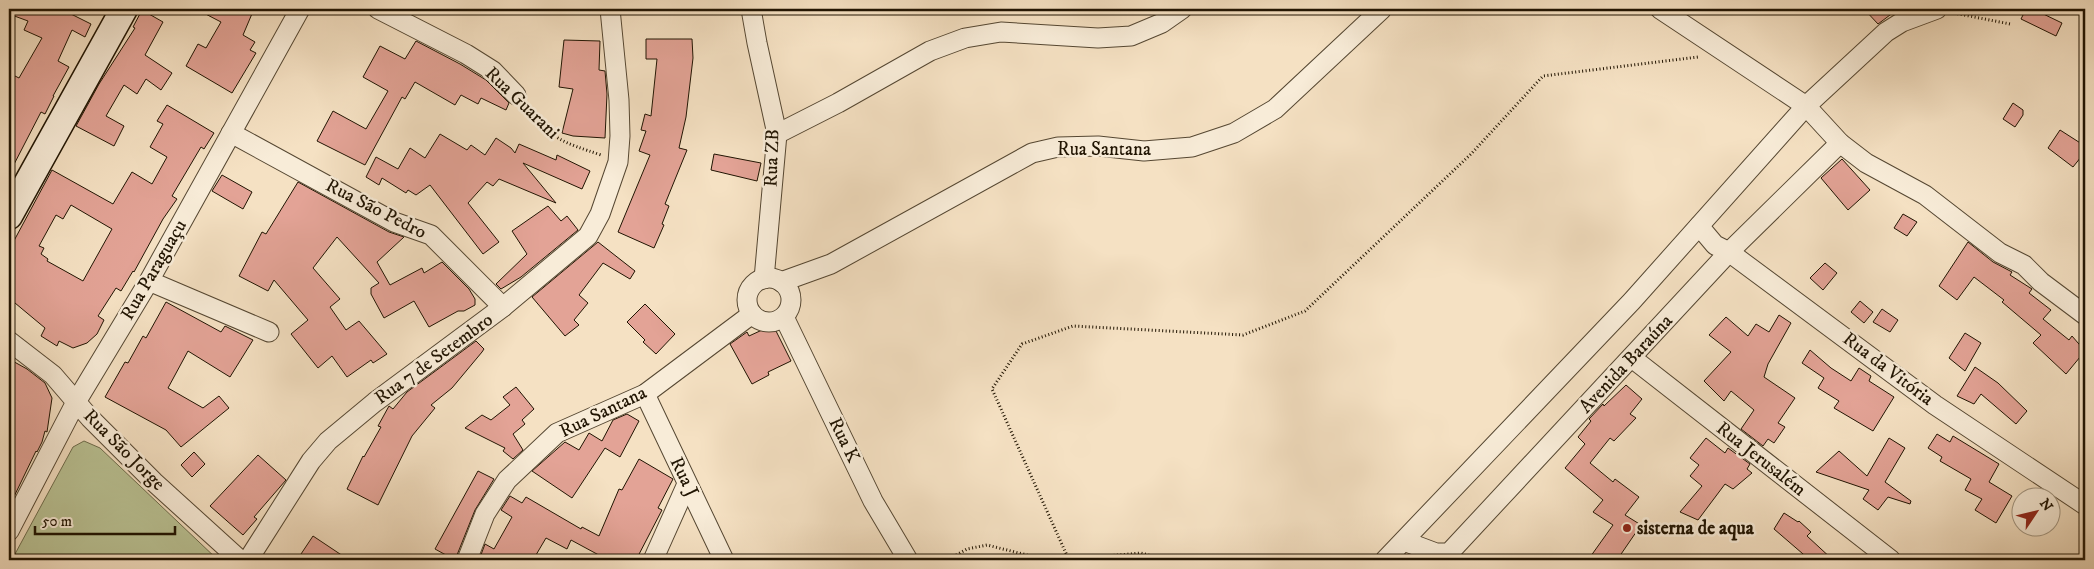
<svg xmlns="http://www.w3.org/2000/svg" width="2094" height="569" viewBox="0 0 2094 569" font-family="'IM FELL DW Pica',serif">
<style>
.green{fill:#bac395;stroke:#6d6c4c}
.building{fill:#e3a396;stroke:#201402;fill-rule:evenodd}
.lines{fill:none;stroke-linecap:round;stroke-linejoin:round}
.minor-casing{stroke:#554732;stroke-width:21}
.secondary-casing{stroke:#201402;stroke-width:29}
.path{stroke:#201402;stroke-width:3;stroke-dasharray:1 2.5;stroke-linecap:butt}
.minor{stroke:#f8ecd8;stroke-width:19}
.secondary{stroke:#f8ecd8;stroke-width:26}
.poi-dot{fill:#8f2418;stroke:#f8ecd8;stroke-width:2}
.labels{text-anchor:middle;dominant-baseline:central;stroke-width:5;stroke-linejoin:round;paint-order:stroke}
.street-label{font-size:19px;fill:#201402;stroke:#f8ecd8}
.poi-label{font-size:19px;font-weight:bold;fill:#201402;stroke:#f8ecd8;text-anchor:start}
</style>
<rect width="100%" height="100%" fill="#f5e1c3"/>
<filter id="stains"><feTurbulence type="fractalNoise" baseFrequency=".004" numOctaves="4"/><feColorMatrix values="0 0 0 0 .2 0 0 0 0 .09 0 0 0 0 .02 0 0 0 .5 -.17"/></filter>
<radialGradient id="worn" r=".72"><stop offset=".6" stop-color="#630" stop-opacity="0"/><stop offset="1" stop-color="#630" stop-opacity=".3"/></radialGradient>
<polygon class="green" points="84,441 100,448 218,560 26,560 15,554 73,447"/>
<g class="building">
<polygon points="9,9 61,9 91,24 85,37 72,30 58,61 69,67 53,96 54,96 45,114 41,112 9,174 9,73 19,78 42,38 24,30 28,21 9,14"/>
<polygon points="196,9 254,9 243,35 255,42 250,50 256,53 232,93 186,66 198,44 206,48 221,22"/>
<polygon points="1864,9 1898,9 1878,24"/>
<polygon points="2026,9 2033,9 2062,23 2056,36 2021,19"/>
<polygon points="142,10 163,22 145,55 172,73 161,90 146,79 137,94 124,85 106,116 124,126 114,146 76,126 99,84 135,28 133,27"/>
<polygon points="646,39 692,39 693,58 686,117 679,148 687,150 665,204 669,206 662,224 664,225 654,248 618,232 650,155 639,151 646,131 641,130 645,114 651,116 657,59 646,59"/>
<polygon points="564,40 600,41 599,70 605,71 607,94 605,138 573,136 562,133 573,89 559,87"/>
<polygon points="416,41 460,64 486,80 509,103 506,110 481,98 478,104 461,95 455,105 415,82 405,99 402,97 365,165 317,141 333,111 366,129 388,91 363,77 380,46 405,59"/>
<polygon points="2013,103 2023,110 2023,115 2015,127 2003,119"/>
<path d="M 167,105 L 214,133 L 204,149 L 201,147 L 172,196 L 177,199 L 163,219 L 134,272 L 133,271 L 121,291 L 116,288 L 98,316 L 104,320 L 97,334 L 87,343 L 73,348 L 59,341 L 57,346 L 41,336 L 45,328 L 9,298 L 9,250 L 52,170 L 113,204 L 132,172 L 152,184 L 167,157 L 150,147 L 163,124 L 157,121 ZM 71,205 L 112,229 L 83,281 L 47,261 L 48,259 L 41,254 L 44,248 L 39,246 L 56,215 L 63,219 Z"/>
<polygon points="2060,130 2085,146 2085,152 2073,167 2048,148"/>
<polygon points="440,134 467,150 471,145 485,155 496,138 511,148 515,153 519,144 556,160 557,155 590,171 582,189 523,163 556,203 499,179 493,186 487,182 468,203 499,242 483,254 430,185 416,195 408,190 406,193 382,178 379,185 366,177 376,157 398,169 410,148 425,158"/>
<polygon points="714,154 761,163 757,181 711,170"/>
<polygon points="1842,159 1870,190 1848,210 1821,178"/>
<polygon points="222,175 252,192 243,209 212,191"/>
<polygon points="298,182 389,232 404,237 377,262 390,285 422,268 424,273 442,262 469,289 475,299 475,305 464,311 458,311 429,327 414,301 384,318 371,294 371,288 379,283 337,237 313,268 340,299 330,307 346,330 359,321 387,354 373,363 371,360 347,377 332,356 318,368 291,334 308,320 274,280 268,291 239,276 262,232 266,234"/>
<polygon points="548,206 561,221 567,216 578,230 521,277 501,289 496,284 527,254 512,231"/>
<polygon points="1903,214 1917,222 1907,236 1894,228"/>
<polygon points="598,242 635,271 630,279 603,263 579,295 588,303 574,320 579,325 565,336 532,297"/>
<polygon points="1968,242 1993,262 2012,272 2010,275 2032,289 2029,293 2051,310 2043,319 2069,340 2072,336 2085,351 2066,374 2033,343 2041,335 2002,302 2004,300 1974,277 1957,300 1939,286"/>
<polygon points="1825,263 1837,273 1823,290 1810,278"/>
<polygon points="1860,301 1873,312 1864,323 1851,312"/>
<polygon points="166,302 221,332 225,326 253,340 230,377 188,351 168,388 203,408 219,396 229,408 181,447 166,430 105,397 125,362 128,363 143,336 146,338"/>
<polygon points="645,304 675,334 656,354 643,342 645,340 627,322"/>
<polygon points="1882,309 1898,320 1890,332 1873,322"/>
<polygon points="1779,315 1791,323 1768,364 1764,377 1795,398 1778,423 1785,427 1774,443 1768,439 1763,446 1741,429 1754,410 1731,391 1724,401 1704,381 1731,352 1709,335 1726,317 1748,336 1756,324 1769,332"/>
<polygon points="773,325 791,361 768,372 769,375 752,384 730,344 747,332 749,336"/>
<polygon points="1965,333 1981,343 1965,371 1949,358"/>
<polygon points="476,341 484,349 482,352 452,388 431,405 435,408 412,436 378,505 347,489 363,456 364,457 381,427 378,426 389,406 393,409 407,392"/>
<polygon points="1810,350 1831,368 1851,381 1859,368 1871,376 1869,381 1894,397 1873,431 1834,408 1839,401 1818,388 1824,378 1802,363"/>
<polygon points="9,359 27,369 45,383 52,398 47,432 45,431 42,442 37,452 36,451 9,507 9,415 13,405 9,403"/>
<polygon points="1975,367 1998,383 2027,411 2016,424 1981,394 1974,404 1957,396"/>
<polygon points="1626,385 1642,399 1630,414 1636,418 1614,441 1610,438 1590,463 1613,482 1615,479 1639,497 1625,515 1641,525 1617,560 1588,560 1613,525 1593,512 1603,500 1565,468 1585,444 1578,437 1591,421 1589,419 1603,404 1604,406"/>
<polygon points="516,387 534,409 522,420 525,424 513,434 523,450 513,459 503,451 505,448 465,428 482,415 491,420 510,405 503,397"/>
<polygon points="627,414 639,421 620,457 605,448 572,498 532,471 565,442 579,450 589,433 602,441 613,420"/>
<polygon points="1937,434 1950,442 1953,436 1999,464 1989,482 2012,496 1996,523 1975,510 1982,499 1965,490 1971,479 1940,461 1942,457 1928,448"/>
<polygon points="1706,438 1725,453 1728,448 1750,464 1747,469 1752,473 1733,489 1725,484 1698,520 1680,512 1702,486 1690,476 1699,465 1690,458"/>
<polygon points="1889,438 1905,448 1885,482 1911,501 1910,504 1888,497 1878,510 1863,499 1869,490 1816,472 1839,451 1867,476"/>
<polygon points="194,452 205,464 192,477 181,465"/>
<polygon points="258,455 286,480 254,517 257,519 243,535 210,506"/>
<polygon points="639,459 673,479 658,508 662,510 636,560 608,560 571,540 567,549 546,538 533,560 479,560 485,544 494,549 512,517 501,510 510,496 522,503 526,497 581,529 582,527 599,536 619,489 622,490"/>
<polygon points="478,471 494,479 475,510 455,560 435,549"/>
<polygon points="1784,513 1798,522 1799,521 1811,532 1807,536 1833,560 1810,560 1774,529"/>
<polygon points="313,536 349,560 297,560"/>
</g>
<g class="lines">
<g class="minor-casing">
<g id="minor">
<polyline points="378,9 466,54 493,71 516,95"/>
<polyline points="751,9 757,43 777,134 764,279"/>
<polyline points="1660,9 1806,106 1840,143 1866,163 1925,195 2000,253 2024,265 2041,282 2085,315"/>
<polyline points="231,133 394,222 431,235 503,307"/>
<polyline points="777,134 838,103 930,51 965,38 1001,32 1098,38 1131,36 1162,23 1182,9"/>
<polyline points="1699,226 1715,245 1729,252 1935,405 2085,505"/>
<circle cx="769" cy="300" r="22"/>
<polyline points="149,281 269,332"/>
<polyline points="781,282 831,264 1032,153 1058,147 1098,146 1144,151 1192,147 1234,133 1275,109 1382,9"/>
<polyline points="784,317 873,501 908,560"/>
<polyline points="9,341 53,375 90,418 154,482 240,560"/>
<polyline points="1632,358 1891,560"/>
<polyline points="645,394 724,560"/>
<polyline points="9,531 76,402 149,281 300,9"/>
<polyline points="1404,541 1436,553 1449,553 1729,252 1840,143"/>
<polyline points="248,560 311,461 328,441 375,402 503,307 588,236 600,214 618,162 620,136 619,100 610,9"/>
<polyline points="467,560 485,514 507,480 557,433 645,394 752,314"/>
<polyline points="653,560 687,484"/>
<polyline points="1385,560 1632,301 1806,106 1886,32 1902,22 1937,9"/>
</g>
</g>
<g class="secondary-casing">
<polyline id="secondary" points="9,216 124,9"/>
</g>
<g class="path">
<polyline points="1954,13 2010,24"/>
<path d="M 527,109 C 554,141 563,142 601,155"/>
<polyline points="947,560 967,549 987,545 1039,558 1072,559 1141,553 1167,560"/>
<polyline points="1069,560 992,389 1022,344 1073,326 1243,335 1305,311 1471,154 1543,76 1698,57"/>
</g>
<use href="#minor" class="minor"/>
<use href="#secondary" class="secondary"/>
</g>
<circle class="poi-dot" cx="1627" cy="528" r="5"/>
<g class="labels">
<g class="street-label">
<text transform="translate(522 103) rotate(44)">Rua Guarani</text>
<text x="1104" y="149">Rua Santana</text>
<text transform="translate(772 158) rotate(-88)">Rua ZB</text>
<text transform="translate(376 209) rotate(27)">Rua São Pedro</text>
<text transform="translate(154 270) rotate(-60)">Rua Paraguaçu</text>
<text transform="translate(434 359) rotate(-36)">Rua 7 de Setembro</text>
<text transform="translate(1626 364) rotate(-47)">Avenida Baraúna</text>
<text transform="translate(1888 369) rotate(37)">Rua da Vitória</text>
<text transform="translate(603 412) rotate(-26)">Rua Santana</text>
<text transform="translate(844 440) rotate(64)">Rua K</text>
<text transform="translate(124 450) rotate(45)">Rua São Jorge</text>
<text transform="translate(1761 459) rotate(38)">Rua Jerusalém</text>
<text transform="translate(684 477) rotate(64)">Rua J</text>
</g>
<g class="poi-label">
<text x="1637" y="528">sisterna de aqua</text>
</g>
</g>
<rect width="2094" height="569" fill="none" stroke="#f5e1c3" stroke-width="30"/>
<rect x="10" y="10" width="2074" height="549" fill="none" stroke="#201402" stroke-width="2.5"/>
<rect x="15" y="15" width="2064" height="539" fill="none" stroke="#201402"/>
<g transform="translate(2036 512) rotate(55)"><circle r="24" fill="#f8ecd8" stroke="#a29682"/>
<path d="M0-4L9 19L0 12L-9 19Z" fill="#8f2418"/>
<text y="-8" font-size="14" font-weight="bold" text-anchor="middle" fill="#201402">N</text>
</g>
<path d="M35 526v8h140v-8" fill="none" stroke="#201402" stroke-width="2.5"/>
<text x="42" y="526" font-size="15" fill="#201402" stroke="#f8ecd8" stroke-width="4" paint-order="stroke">50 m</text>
<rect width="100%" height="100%" filter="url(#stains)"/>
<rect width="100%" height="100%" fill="url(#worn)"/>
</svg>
